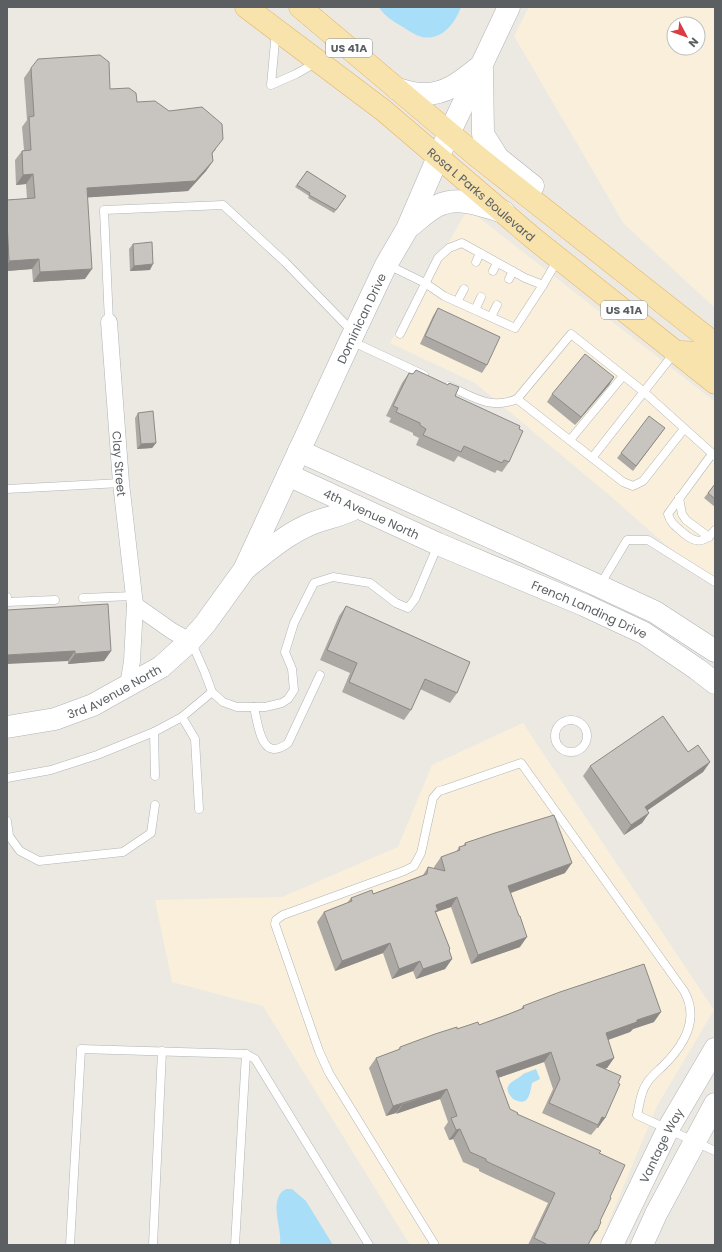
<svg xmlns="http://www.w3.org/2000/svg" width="722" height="1252" viewBox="0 0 722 1252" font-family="Poppins,sans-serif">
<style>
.commercial{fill:#faefda;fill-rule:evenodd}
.water{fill:#a8def7}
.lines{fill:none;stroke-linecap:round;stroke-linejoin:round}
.lane-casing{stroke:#b0b4b7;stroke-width:9}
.street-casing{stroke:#b0b4b7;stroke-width:17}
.secondary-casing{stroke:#b0b3b7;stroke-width:23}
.primary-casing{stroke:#e5b264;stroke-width:23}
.lane{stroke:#fff;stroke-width:8}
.street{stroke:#fff;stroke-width:16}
.secondary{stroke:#fff;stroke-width:22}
.primary{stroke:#f8e3ad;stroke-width:22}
.wall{fill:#aca9a4}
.shaded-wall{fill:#8c8986}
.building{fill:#c8c4bf;stroke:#8c8986}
.labels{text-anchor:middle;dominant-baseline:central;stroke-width:3;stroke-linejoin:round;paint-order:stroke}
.shield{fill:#fff;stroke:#8c8f91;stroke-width:1}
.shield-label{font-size:11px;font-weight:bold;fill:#5b5f62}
.street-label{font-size:12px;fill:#5b5f62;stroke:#fff}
</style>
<rect width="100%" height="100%" fill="#ece9e3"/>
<g class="commercial">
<path d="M 529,7 L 715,7 L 715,308 L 624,224 L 514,36 ZM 674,24 L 698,24 L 698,48 L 674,48 Z"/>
<polygon points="468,209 715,402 715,588 615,500 475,383 390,343"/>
<polygon points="523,723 714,1010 657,1106 599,1245 410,1245 263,1006 172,982 155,900 282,897 398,847 432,765"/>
</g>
<g class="water">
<path d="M 379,7 L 461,7 C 455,23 442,41 422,37 C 415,35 409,31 403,27 C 394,22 384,16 379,7 Z"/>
<path d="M 536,1069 L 540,1079 L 532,1083 C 530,1093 529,1108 513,1099 C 498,1083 518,1081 523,1074 Z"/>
<path d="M 286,1189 L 292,1189 L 306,1201 L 333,1245 L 280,1245 C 283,1229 267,1199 286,1189 Z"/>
</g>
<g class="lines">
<g class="lane-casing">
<g id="lane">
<polyline points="276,31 271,85 296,74 317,62"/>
<polyline points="476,262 480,253"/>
<polyline points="388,265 425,283 444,296 515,328 543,285 558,259"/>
<polyline points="493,271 497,263"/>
<polyline points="509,279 513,271"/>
<polyline points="457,302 464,289"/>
<polyline points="475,310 481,297"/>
<polyline points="491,317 497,305"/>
<polyline points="109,322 104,210 223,205 285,262 353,332"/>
<polyline points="400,334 438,258 449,248 462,243 525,278 543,285"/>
<polyline points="351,341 424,375"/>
<path d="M 449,386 C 473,397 490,410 517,399 L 571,334 L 644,392 L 715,456"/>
<polyline points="517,399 623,482 633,486 643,481 684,429"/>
<polyline points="570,440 623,376"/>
<path d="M 712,454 L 668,514 C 670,522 675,526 681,531 C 694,543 703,545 715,530"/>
<polyline points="592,458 675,352"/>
<polyline points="7,489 121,483"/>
<polyline points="679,498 682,514 686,520 709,537"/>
<polyline points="600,585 627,540 648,540 715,582"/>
<polyline points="7,597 7,602 55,600"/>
<polyline points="83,598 133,596"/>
<polyline points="191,641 205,673 212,692 223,702 237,707 265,707 282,703 288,699 294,690 292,669 285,652 294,623 314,583 333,577 370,583 396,603 408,608 415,599 438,545"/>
<path d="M 254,707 C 258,724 261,764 288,743 L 320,675"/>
<circle cx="571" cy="736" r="16"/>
<polyline points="155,776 154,732 182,717"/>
<polyline points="7,778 51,770 97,755 154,732"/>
<polyline points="199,809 195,739 182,717 212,692"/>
<polyline points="7,821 9,836 20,851 39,861 123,852 151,833 155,805"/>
<polyline points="246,1054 255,1059 369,1245"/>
<polyline points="70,1245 81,1049 246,1054 235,1245"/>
<polyline points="153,1245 162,1051"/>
<path d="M 435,1245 L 329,1073 L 319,1051 L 275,924 L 276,920 L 283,915 L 404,871 L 414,866 L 421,853 L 433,798 L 439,791 L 443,790 L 521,763 L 684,991 C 700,1019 684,1045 664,1065 C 658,1071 651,1076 647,1083 C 640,1092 640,1104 637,1115 L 715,1151"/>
</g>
</g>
<g class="street-casing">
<g id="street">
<path id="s1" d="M 109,322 L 121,483 L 135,605 L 132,661 L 128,686"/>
<polyline points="135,605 172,631 190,641"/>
</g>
</g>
<g class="secondary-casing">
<g id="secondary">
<polyline points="482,70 483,134 498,158 533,186"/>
<path d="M 397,89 C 405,91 414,94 422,94 C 445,95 461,82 478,68"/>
<path d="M 409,227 C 418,220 427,211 437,206 C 459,195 482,206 504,212"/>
<polyline points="299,451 599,586 655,612 715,651"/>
<path id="s2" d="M 288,475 L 438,544 L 584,605 L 644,633 L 697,669 L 715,683"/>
<path d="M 246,568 C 267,551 288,533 313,523 C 328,517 342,516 357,507"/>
<path id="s3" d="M 7,727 L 55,719 L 93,705 L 161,667 L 190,641 L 205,624 L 244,570 L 350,341 L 386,265 L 407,229 L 438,157 L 509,7"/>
<path id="s4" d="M 612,1245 L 668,1129 L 715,1049"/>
<polyline points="642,1245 656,1214 715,1104"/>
</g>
</g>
<g class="primary-casing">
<g id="primary">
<path id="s5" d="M 246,7 L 383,110 L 533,238 L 715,383"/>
<polyline points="300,7 478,157 715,344"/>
<polyline points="681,352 702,353 715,363"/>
</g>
</g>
<use href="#lane" class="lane"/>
<use href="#street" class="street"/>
<use href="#secondary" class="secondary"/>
<use href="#primary" class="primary"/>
</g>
<g class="wall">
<polygon points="31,68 110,89 137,102 216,149 212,154 213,161 206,171 188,191 87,197 85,279 33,282 32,269 7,271 7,200 27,199 26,184 16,185 15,160 22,151 24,150 22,127 27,120 24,78"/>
<polygon points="307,171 346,196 334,213 308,198 309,196 295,187"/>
<polygon points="133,244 150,270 130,271 129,249"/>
<polygon points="438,308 487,365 482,373 420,344 433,316"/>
<polygon points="416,370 455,396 519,429 509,462 502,472 497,470 495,473 458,456 454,462 416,445 419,438 413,435 413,433 389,422 391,418 386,416 402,383 409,373 413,374"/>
<polygon points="614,377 609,385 575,425 547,402 552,394"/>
<polygon points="138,413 156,443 152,448 137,449 135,418"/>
<polygon points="665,428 633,471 617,458 621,453"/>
<polygon points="715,484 715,507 704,498"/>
<polygon points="346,606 457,693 450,703 420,689 411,710 404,720 342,692 350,673 320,660 339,616"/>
<polygon points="7,610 111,651 104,661 68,664 68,661"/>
<polygon points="688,752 710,762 703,772 647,810 649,813 642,823 624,835 583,776 590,766"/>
<polygon points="465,843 565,873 511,893 520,947 471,964 451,907 436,912 436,913 450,949 449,950 452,959 445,969 416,979 413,971 392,979 383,953 335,971 317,922 324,912 347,903 351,898 373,894 423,875 428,867 434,869 434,867 441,857 456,852 459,847 463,846"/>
<polygon points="523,1006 654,1022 633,1029 630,1032 608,1040 614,1058 607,1068 605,1069 618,1083 605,1118 591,1135 542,1113 553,1089 544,1062 498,1078 510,1109 517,1114 599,1153 610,1197 588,1245 528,1245 548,1203 485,1174 479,1171 479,1169 463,1162 453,1139 449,1140 444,1128 448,1122 440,1099 386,1116 369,1068 376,1058 398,1050 400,1047 457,1029 479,1025 521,1009"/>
</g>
<g class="shaded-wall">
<polygon points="213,161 206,171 188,191 80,198 87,188"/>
<polygon points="33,174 26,184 16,185 23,175"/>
<polygon points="39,259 32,269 7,271 7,265 9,261"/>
<polygon points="153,264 150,270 130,271 134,266"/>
<polygon points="92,269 85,279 33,282 40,272"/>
<polygon points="614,377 609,385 575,425 581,417"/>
<polygon points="156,443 152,448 137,449 141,444"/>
<polygon points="75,651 68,661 7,664 7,655"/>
<polygon points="111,651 104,661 68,664 75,654"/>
<polygon points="710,762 703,772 638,817 645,807"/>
<polygon points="649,813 642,823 624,835 631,825"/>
<polygon points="572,863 565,873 502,896 508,886"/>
<polygon points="457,897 451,907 436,912 431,920 436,905"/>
<polygon points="527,937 520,947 471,964 478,955"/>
<polygon points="390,943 383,953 335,971 342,961"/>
<polygon points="452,959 445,969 416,979 423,969"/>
<polygon points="420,961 413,971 392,979 399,969"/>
<polygon points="661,1012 654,1022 633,1029 630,1032 599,1043 606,1033 637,1020"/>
<polygon points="551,1052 544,1062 489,1081 496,1071"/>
<polygon points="614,1058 607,1068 589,1074 596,1065"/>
<polygon points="447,1089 440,1099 396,1114 403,1104"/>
<polygon points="403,1103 396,1113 386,1116 393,1106"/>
<polygon points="602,1117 605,1118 598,1128 597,1128"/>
<polygon points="460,1129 453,1139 449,1140 456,1130"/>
<polygon points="595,1231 597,1231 590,1241"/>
</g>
<g class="building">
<polygon points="100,55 109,62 110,89 129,88 136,93 137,102 155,101 169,111 202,107 222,124 223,139 212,153 213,161 195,181 87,188 92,269 40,272 39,259 9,261 7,222 7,200 35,198 33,174 23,175 22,151 31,150 29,117 34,116 31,68 38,59"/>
<polygon points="307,171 346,196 336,210 309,195 310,193 297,185"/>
<polygon points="152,242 153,264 134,266 133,244"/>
<polygon points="438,308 500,337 487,365 425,336"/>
<polygon points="585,354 614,377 581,417 552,394"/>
<polygon points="416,370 448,385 449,383 459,387 455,396 520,426 519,429 523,431 509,462 504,460 502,463 464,446 461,452 423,435 426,429 420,425 420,423 396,412 398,408 393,406 409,373 413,374"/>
<polygon points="153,411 156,443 141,444 138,413"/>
<polygon points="649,416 665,428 636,466 621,453"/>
<polygon points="715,484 715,499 708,493"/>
<polygon points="108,604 111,651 75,654 75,651 7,655 7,610"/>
<polygon points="346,606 470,662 457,693 425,679 411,710 349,682 357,663 327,650"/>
<polygon points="663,716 688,752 698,745 710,762 645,807 649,813 631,825 590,766"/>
<polygon points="554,815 572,863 508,886 519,916 520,916 527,937 478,955 457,897 436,905 438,911 435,911 450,949 449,950 452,959 423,969 420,961 399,969 390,943 342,961 324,912 352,901 351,898 372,890 373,894 427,874 428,867 445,871 441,857 460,850 459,847 466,845 465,843 495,833"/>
<polygon points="644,964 661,1012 637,1020 637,1022 606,1033 614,1058 596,1065 621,1076 618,1083 620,1084 605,1118 602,1117 598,1125 549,1103 560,1079 551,1052 496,1071 510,1109 518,1113 517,1114 601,1151 599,1153 625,1165 610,1197 611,1198 600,1221 601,1222 597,1231 595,1231 588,1245 548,1245 534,1238 555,1193 492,1164 486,1161 486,1159 470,1152 460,1129 456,1130 451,1118 457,1116 447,1089 393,1106 376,1058 400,1049 400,1047 435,1034 457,1027 457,1029 478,1022 479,1025 509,1014 524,1008 523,1006 560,992"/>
</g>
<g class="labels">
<g class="shield">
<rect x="326" y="39" width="46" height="18" rx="3"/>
<rect x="601" y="301" width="46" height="18" rx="3"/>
</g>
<g class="shield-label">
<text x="349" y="48">US 41A</text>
<text x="624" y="310">US 41A</text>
</g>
<g class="street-label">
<text stroke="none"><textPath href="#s5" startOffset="301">Rosa L Parks Boulevard</textPath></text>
<text stroke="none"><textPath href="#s3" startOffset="573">Dominican Drive</textPath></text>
<text stroke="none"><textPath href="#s1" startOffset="142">Clay Street</textPath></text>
<text stroke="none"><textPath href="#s2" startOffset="92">4th Avenue North</textPath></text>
<text stroke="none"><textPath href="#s2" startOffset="330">French Landing Drive</textPath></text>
<text stroke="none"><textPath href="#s3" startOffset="114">3rd Avenue North</textPath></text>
<text stroke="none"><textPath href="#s4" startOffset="111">Vantage Way</textPath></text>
</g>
</g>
<rect width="722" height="1252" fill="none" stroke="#5b5f62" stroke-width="16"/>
<g transform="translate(686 36) rotate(131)"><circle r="19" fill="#ffffff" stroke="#bdbfc0"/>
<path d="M0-3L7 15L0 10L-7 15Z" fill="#da3c42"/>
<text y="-6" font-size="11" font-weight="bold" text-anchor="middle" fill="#5b5f62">N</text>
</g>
</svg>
